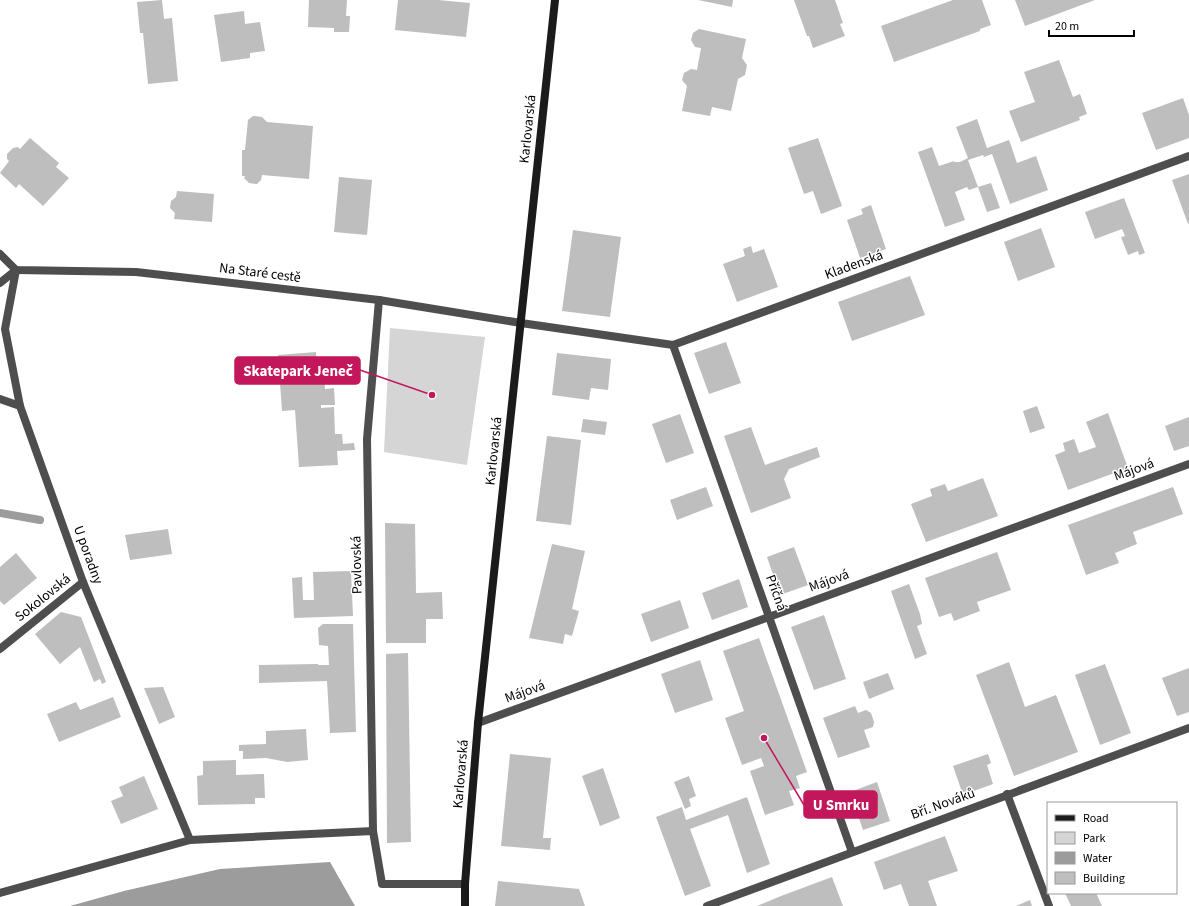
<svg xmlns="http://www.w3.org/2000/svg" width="1189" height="906" viewBox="0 0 1189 906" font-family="'Source Sans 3',sans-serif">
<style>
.green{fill:#d5d5d5}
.water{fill:#9c9c9c}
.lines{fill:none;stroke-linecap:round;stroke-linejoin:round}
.stream{stroke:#9c9c9c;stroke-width:8}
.building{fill:#bebebe}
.lane{stroke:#4e4e4e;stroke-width:8}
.street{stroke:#4e4e4e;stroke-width:8}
.secondary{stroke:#1b1b1b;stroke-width:8}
.labels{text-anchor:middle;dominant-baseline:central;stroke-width:3;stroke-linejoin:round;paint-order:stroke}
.street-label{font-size:14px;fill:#000;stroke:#fff}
.leader{fill:none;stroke:#c2185b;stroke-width:1.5}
.callout-dot{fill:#c2185b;stroke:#fff;stroke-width:1.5}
.callout{fill:#c2185b;stroke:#c2185b;stroke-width:1.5}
.callout-label{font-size:15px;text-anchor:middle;font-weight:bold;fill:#fff}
</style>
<rect width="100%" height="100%" fill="#fff"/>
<polygon class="green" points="390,328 485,337 467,465 384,452"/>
<polygon class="water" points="330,862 355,906 70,906 124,891 220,869"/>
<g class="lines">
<polyline class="stream" points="0,513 40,520"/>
</g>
<g class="building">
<polygon points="162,0 164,19 172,18 178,81 148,84 143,33 140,33 137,2"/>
<polygon points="309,0 347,0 346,16 350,16 349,32 334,32 334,28 308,27"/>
<polygon points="398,0 438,0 470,3 466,37 395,30"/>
<polygon points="698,0 733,0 732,7"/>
<polygon points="794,0 835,0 843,23 840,24 845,36 813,48 809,36 807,36"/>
<polygon points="953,0 982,0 991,25 980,29 980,31 894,62 881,26"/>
<polygon points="1015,0 1095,0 1025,26"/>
<polygon points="244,11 245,24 260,22 265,51 250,53 250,58 221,62 214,15"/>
<polygon points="699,29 746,39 742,58 747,65 745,75 738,79 731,111 712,107 710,116 682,111 687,86 682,80 684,73 691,69 697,70 701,48 695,47 691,40 693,33"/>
<polygon points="1059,60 1073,97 1080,94 1087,114 1079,117 1080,120 1021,142 1009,111 1035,102 1024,72"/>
<polygon points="1183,98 1189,115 1189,138 1156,150 1142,113"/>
<polygon points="253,116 262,117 267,122 313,126 309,179 262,175 261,180 257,184 249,183 244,178 245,176 242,176 242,150 245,150 248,120"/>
<polygon points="977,119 987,148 1009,140 1017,163 1036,156 1048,190 1010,204 992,154 984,157 983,155 968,160 978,187 969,190 967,187 955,192 965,220 945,227 918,152 932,147 939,166 954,161 954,162 960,162 968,158 956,127"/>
<polygon points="30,138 59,163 56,167 69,178 43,206 19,184 16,188 0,173 9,161 7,159 7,154 13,148 18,147 20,149"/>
<polygon points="818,138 842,206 821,214 813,191 804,194 788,148"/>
<polygon points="1189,174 1189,223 1188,224 1172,180"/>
<polygon points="339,177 372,180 367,235 334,232"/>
<polygon points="991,183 1000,208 987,212 978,187"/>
<polygon points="177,191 214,194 212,222 174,219 175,213 170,208 171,201 176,197"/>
<polygon points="1124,198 1145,253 1139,255 1138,251 1128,255 1121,237 1125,236 1122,229 1095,239 1085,212"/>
<polygon points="871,205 886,249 860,258 847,220 863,214 861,209"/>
<polygon points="1041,228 1055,267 1018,281 1004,242"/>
<polygon points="573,230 621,237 610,317 562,311"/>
<polygon points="751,246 753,253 764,249 778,287 737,302 723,264 745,256 743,249"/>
<polygon points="910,276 925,315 852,341 838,302"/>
<polygon points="726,342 741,383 709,394 694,353"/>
<polygon points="316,352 317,369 324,368 325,389 334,388 335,405 321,405 321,408 334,407 335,434 342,434 343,444 354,443 355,450 337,451 338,465 299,467 295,410 282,411 278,355"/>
<polygon points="557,353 611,359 608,390 591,388 589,400 552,395"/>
<polygon points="1037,406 1045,428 1030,433 1023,411"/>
<polygon points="1108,413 1128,468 1068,490 1055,455 1065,451 1063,443 1074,439 1079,453 1096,447 1086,422"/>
<polygon points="680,414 694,453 666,463 652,424"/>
<polygon points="1189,417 1189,446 1174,451 1165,426"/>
<polygon points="583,419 607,422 605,435 581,432"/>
<polygon points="751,427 765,465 817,447 820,457 789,469 784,479 791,498 751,513 724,436"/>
<polygon points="547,436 581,440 571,525 536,521"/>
<polygon points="983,478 998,516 926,542 911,504 932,496 930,489 945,484 948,491"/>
<polygon points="706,487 713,506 677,520 670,500"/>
<polygon points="1173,487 1183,514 1133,532 1137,544 1115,553 1119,563 1086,575 1068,525"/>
<polygon points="385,523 415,524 416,593 442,592 443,619 426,619 426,643 386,643"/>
<polygon points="168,529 172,554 130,560 125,535"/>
<polygon points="552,544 585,551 572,609 579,611 572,636 565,634 563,644 529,638"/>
<polygon points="794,547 808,585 780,595 767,557"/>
<polygon points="997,552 1011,590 977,602 980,611 954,621 951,613 939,617 925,578"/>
<polygon points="16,553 37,578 4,605 0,601 0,567"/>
<polygon points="351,571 353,616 294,618 292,578 302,577 303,600 314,600 313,572"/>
<polygon points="739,579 748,607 712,620 702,593"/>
<polygon points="909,584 920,614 922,624 917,626 927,654 915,659 891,591"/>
<polygon points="680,600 689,628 651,642 641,614"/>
<polygon points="61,612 81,617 106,682 102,684 100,679 94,682 80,647 60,664 35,634"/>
<polygon points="824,615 846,679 814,690 791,627"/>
<polygon points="323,624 353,624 356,732 330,733 327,681 259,683 259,665 318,664 318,665 329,665 328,646 319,645 318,628"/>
<polygon points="759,638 807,772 796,776 800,788 789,791 794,805 765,815 750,771 764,766 761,758 742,765 725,718 744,711 723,651"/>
<polygon points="408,653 411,842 387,843 386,654"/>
<polygon points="700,660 713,700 675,713 661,674"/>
<polygon points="1009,662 1025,707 1056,695 1078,752 1014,776 976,675"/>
<polygon points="1105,664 1131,733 1100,745 1075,675"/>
<polygon points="1189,668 1189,712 1177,716 1162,678"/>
<polygon points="888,673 894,689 869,699 863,682"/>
<polygon points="163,687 175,717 159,724 144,688"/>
<polygon points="113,697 121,717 59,742 47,714 76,702 80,710"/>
<polygon points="855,706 858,713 866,710 871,713 874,722 873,727 864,730 870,747 838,758 823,718"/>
<polygon points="306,729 308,760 287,762 266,758 243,759 243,751 239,751 239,745 266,744 266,731"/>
<polygon points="510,754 551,758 543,838 551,838 550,850 501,846"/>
<polygon points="988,754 991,763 987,765 993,784 963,795 953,766"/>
<polygon points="236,760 236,775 264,774 265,798 255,798 255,804 198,805 197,776 203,775 203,761"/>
<polygon points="603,768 620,818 600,826 582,776"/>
<polygon points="144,776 158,809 121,824 111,801 123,796 119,787"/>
<polygon points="689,776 696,796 689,799 691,806 685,809 674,782"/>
<polygon points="877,782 890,821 863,830 850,792"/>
<polygon points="747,797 770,864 747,873 728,815 690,829 711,886 685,896 656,817 682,807 686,820"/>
<polygon points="945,836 958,871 928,881 937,906 909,906 901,884 884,890 874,862"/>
<polygon points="832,877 843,906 757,906 781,896"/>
<polygon points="498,881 579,889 585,906 495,906"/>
<polygon points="1065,893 1096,893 1102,906 1071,906"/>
<polygon points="1030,900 1032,906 1016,906"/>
</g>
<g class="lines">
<polyline class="lane" points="0,893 190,840 373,831 382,884 465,884"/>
<g class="street">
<polyline points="0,254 16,270 136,272 379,300 521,323 673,345 1189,156"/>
<polyline points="16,270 5,329 20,406 83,582 190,840"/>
<polyline points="0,283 16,270"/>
<polyline points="673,345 852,852"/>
<polyline points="0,399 20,406"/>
<polyline points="0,649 83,582"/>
<polyline points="478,723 1189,464"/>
<polyline points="1007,794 1049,906"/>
<polyline points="373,831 367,439 379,300"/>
<polyline points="707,906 1189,728"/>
</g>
<polyline class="secondary" points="465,906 465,884 478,723 555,0"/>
</g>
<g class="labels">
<g class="street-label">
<text transform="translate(528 129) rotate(-84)">Karlovarská</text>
<text transform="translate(854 265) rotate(-20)">Kladenská</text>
<text transform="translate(260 273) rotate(7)">Na Staré cestě</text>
<text transform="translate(494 451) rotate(-84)">Karlovarská</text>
<text transform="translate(1134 470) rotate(-20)">Májová</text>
<text transform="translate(88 555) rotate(70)">U poradny</text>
<text transform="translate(357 565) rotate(-91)">Pavlovská</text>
<text transform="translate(829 581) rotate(-20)">Májová</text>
<text transform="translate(776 593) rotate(70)">Příčná</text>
<text transform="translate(43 598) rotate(-39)">Sokolovská</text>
<text transform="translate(525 692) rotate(-20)">Májová</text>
<text transform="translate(461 774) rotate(-85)">Karlovarská</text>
<text transform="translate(943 804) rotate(-20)">Bří. Nováků</text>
</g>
</g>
<path class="leader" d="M432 395L360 370M764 738L804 805"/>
<g class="callout-dot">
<circle cx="432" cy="395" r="4"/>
<circle cx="764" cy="738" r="4"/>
</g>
<g class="callout">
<rect x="235" y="357" width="125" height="27" rx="4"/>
<rect x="804" y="791" width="73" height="27" rx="4"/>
</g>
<g class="callout-label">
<text x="298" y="376">Skatepark Jeneč</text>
<text x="841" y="810">U Smrku</text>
</g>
<rect x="1047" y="802" width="130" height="92" fill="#ffffff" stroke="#999999"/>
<rect x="1055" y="815" width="20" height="6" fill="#1b1b1b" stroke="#999999"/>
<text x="1083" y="822" font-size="12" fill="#000000">Road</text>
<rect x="1055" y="832" width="20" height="12" fill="#d5d5d5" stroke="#999999"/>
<text x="1083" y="842" font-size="12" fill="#000000">Park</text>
<rect x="1055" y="852" width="20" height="12" fill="#9c9c9c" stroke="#999999"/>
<text x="1083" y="862" font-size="12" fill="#000000">Water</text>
<rect x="1055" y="872" width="20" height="12" fill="#bebebe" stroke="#999999"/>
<text x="1083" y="882" font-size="12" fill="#000000">Building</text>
<path d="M1049 30v6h85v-6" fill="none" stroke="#000000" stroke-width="2"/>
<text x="1055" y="30" font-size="12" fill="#000000" stroke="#ffffff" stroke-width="3" paint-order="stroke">20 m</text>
</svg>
